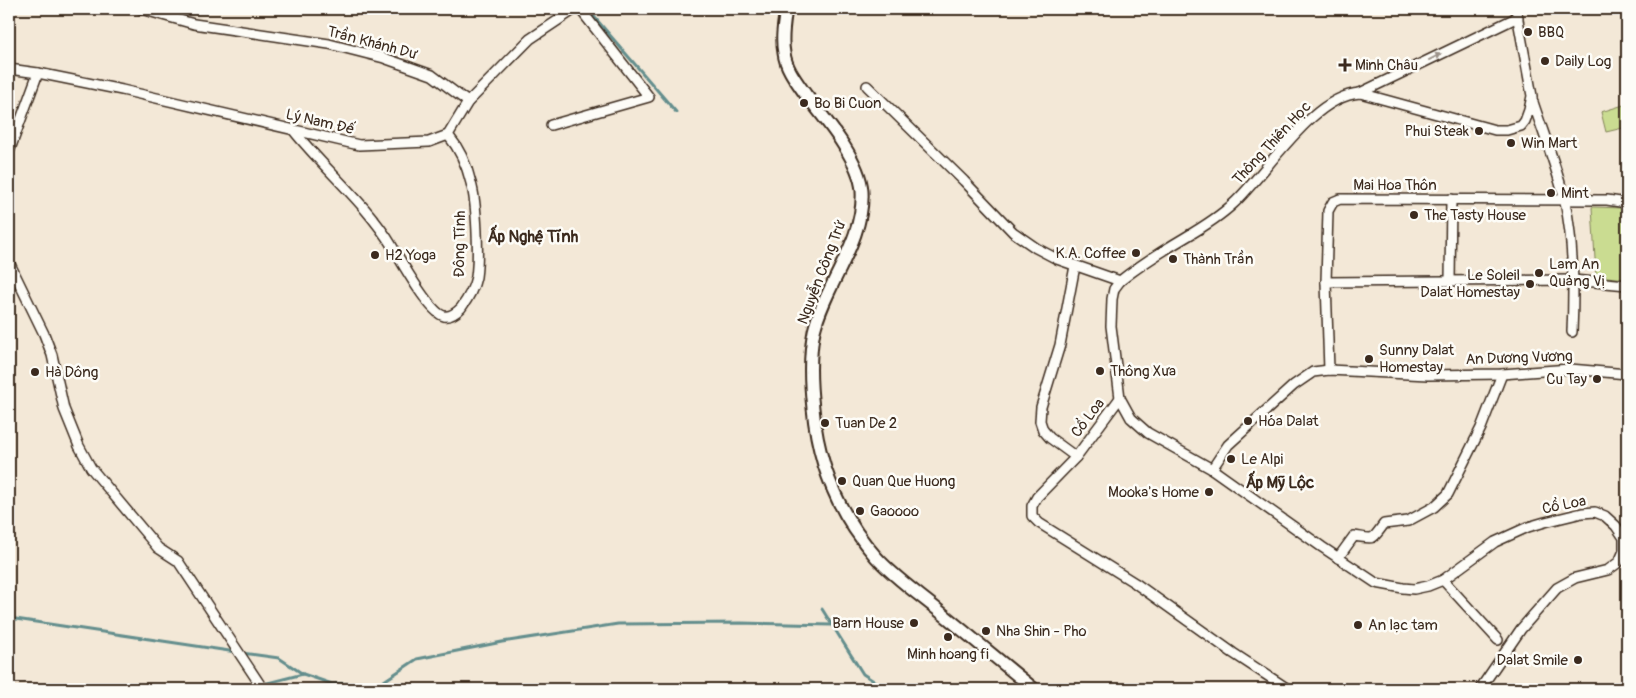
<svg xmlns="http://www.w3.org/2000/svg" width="1636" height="698" viewBox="0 0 1636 698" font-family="Pangolin,sans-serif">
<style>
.green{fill:#cadc91;stroke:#828358}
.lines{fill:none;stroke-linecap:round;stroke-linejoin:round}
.stream{stroke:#648e8d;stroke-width:3}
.street-casing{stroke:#3b2a1e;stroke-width:12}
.secondary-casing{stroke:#3b2a1e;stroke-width:15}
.street{stroke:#fdfcf7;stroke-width:9}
.secondary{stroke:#fdfcf7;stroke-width:11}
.oneway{fill:#9c938a}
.poi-dot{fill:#3b2a1e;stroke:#fdfcf7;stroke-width:2}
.labels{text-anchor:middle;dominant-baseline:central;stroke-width:5;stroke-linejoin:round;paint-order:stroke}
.poi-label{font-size:15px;fill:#3b2a1e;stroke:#fdfcf7;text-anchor:start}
.street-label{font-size:15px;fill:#3b2a1e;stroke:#fdfcf7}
.neighbourhood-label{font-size:16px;font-weight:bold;fill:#3b2a1e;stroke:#fdfcf7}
</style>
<rect width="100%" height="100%" fill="#f3e8d7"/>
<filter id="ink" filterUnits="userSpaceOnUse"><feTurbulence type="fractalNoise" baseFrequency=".02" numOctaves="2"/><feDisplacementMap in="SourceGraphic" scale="10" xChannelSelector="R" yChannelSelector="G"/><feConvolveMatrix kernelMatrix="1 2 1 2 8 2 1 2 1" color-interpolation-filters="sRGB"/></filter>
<g filter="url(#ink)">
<g class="green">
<polygon points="1627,104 1627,127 1606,132 1601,112"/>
<polygon points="1592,207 1623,208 1627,210 1627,279 1596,276"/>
</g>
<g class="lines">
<g class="stream">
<polyline points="590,12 676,112"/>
<polyline points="822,609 863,674 886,689"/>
<polyline points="9,618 236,652"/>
<polyline points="242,653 279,658 303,674 332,684 381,683 417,659 502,642 618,624 741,623 831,625"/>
<polyline points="244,689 303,674"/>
</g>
<g class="street-casing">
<g id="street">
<polyline points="141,9 194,24 329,44 384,58 432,75 468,102"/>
<polyline points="9,69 38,73 122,90 359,145 429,142 448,135 468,102 530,39 575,9"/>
<polyline points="867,86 964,181 1013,232 1036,248 1057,259 1120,281"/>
<polyline points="1360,93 1518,17"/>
<path d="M 1532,99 C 1543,133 1557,167 1565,202 C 1574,244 1574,289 1572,332"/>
<polyline points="551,125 649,97 580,9"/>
<path d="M 294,131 C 325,170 366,203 392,246 C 401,261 429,312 444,316 C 450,317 457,312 461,308 C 467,300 474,287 476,277 C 479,256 477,203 471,183 C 467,166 459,148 448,135"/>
<polyline points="9,152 38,73"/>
<polyline points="9,262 44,334 52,355 64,409 79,446 91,468 158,548 178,561 263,689"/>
<polyline points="1075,266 1060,345 1041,407 1040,421 1043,430 1050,438 1076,457"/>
<polyline points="1450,281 1451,199"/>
<polyline points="1326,282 1573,280 1627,285"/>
<polyline points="1329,370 1326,282 1328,211 1333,202 1340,199 1607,200 1627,203"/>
<polyline points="1120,398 1076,457 1037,497 1032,506 1032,516 1039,523 1135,583 1233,653 1288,689"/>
<polyline points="1212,469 1228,445 1294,385 1313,372 1329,370 1428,375 1502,374 1570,369 1627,374"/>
<path d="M 1338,558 L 1354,536 C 1376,539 1371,541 1384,524 L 1408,521 L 1434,507 L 1448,494 L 1481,428 L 1502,374"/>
<polyline points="1443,580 1498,640"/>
<path d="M 1480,689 L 1521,629 L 1557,588 L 1575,578 L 1608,570 L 1619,562 L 1624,551 L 1624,538 L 1616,526 L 1605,516 L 1595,512 L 1582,513 L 1545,522 L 1528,527 L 1495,542 L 1443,580 L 1428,586 L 1414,589 L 1403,588 L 1376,583 L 1322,547 L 1212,469 L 1148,433 L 1131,418 L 1120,398 L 1111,326 L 1112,299 L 1114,289 L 1120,281 C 1140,265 1164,250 1186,237 C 1203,227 1219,217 1233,204 C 1267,173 1312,96 1360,93 L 1495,130 L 1507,130 L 1521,126 L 1525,121 L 1529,110 L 1532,96 L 1530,85 L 1516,9"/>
</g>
</g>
<g class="secondary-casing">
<path id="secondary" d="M 786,9 C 784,23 781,38 784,53 C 786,69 797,82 806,95 C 826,120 860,160 862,191 C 865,240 825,285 814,331 C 809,356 810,383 813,408 C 818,464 839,515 876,557 C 894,577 917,593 938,610 C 970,636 1002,663 1034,689"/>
</g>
<use href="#street" class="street"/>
<use href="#secondary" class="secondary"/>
</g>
<defs><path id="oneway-solid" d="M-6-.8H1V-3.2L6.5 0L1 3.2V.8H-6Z" transform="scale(1.25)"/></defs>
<use class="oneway" href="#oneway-solid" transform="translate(1435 57) rotate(-26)"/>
</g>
<g class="poi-dot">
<circle cx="1528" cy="32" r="5"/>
<circle cx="1545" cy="61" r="5"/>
<path d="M1342.5 57.5h5v5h5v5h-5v5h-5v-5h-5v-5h5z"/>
<circle cx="804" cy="103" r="5"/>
<circle cx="1479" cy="131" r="5"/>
<circle cx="1511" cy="143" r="5"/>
<circle cx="1551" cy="193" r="5"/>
<circle cx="1414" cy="215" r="5"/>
<circle cx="1136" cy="253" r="5"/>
<circle cx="375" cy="255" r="5"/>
<circle cx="1173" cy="259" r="5"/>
<circle cx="1539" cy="273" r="5"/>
<circle cx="1530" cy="284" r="5"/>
<circle cx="1369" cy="359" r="5"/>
<circle cx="1100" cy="371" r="5"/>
<circle cx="35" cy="372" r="5"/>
<circle cx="1597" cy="379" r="5"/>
<circle cx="1248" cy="421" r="5"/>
<circle cx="825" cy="423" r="5"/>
<circle cx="1231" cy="459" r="5"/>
<circle cx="842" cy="481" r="5"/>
<circle cx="1209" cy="492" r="5"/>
<circle cx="860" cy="511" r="5"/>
<circle cx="914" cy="623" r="5"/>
<circle cx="1358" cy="625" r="5"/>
<circle cx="986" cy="631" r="5"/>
<circle cx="948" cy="637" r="5"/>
<circle cx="1578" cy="660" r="5"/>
</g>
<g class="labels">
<g class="poi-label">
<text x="1538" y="32">BBQ</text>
<text x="1555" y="61">Daily Log</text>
<text x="1355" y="65">Minh Châu</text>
<text x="814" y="103">Bo Bi Cuon</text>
<text x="1469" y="131" text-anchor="end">Phui Steak</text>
<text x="1521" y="143">Win Mart</text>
<text x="1561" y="193">Mint</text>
<text x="1424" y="215">The Tasty House</text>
<text x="1126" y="253" text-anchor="end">K.A. Coffee</text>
<text x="385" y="255">H2 Yoga</text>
<text x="1183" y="259">Thành Trần</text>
<text x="1549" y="264">Lam An<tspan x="1549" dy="17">Quảng Vị</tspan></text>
<text x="1520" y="275" text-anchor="end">Le Soleil<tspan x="1520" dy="17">Dalat Homestay</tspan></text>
<text x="1379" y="350">Sunny Dalat<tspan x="1379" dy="17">Homestay</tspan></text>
<text x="1110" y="371">Thông Xưa</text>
<text x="45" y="372">Hà Dông</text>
<text x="1587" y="379" text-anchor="end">Cu Tay</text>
<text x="1258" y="421">Hóa Dalat</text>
<text x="835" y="423">Tuan De 2</text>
<text x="1241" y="459">Le Alpi</text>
<text x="852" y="481">Quan Que Huong</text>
<text x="1199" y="492" text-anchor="end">Mooka's Home</text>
<text x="870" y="511">Gaoooo</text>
<text x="904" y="623" text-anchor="end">Barn House</text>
<text x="1368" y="625">An lạc tam</text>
<text x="996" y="631">Nha Shin - Pho</text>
<text x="948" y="654" text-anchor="middle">Minh hoang fi</text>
<text x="1568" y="660" text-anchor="end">Dalat Smile</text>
</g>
<g class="street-label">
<text transform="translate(372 43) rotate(15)">Trần Khánh Dư</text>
<text transform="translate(320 122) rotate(13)">Lý Nam Đế</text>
<text transform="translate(1272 143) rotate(-47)">Thông Thiên Học</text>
<text x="1395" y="185">Mai Hoa Thôn</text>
<text transform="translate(460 244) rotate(-89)">Đông Tĩnh</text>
<text transform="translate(822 272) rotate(-69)">Nguyễn Công Trứ</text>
<text transform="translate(1519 358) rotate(-2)">An Dương Vương</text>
<text transform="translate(1088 418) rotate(-53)">Cổ Loa</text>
<text transform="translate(1564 505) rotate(-11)">Cổ Loa</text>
</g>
<g class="neighbourhood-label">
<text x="533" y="237">Ấp Nghệ Tĩnh</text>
<text x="1280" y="483">Ấp Mỹ Lộc</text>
</g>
</g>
<rect width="1636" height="698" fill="none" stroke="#fdfcf7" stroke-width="30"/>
<rect x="15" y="15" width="1606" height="668" fill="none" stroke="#3b2a1e" stroke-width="2" filter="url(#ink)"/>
</svg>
